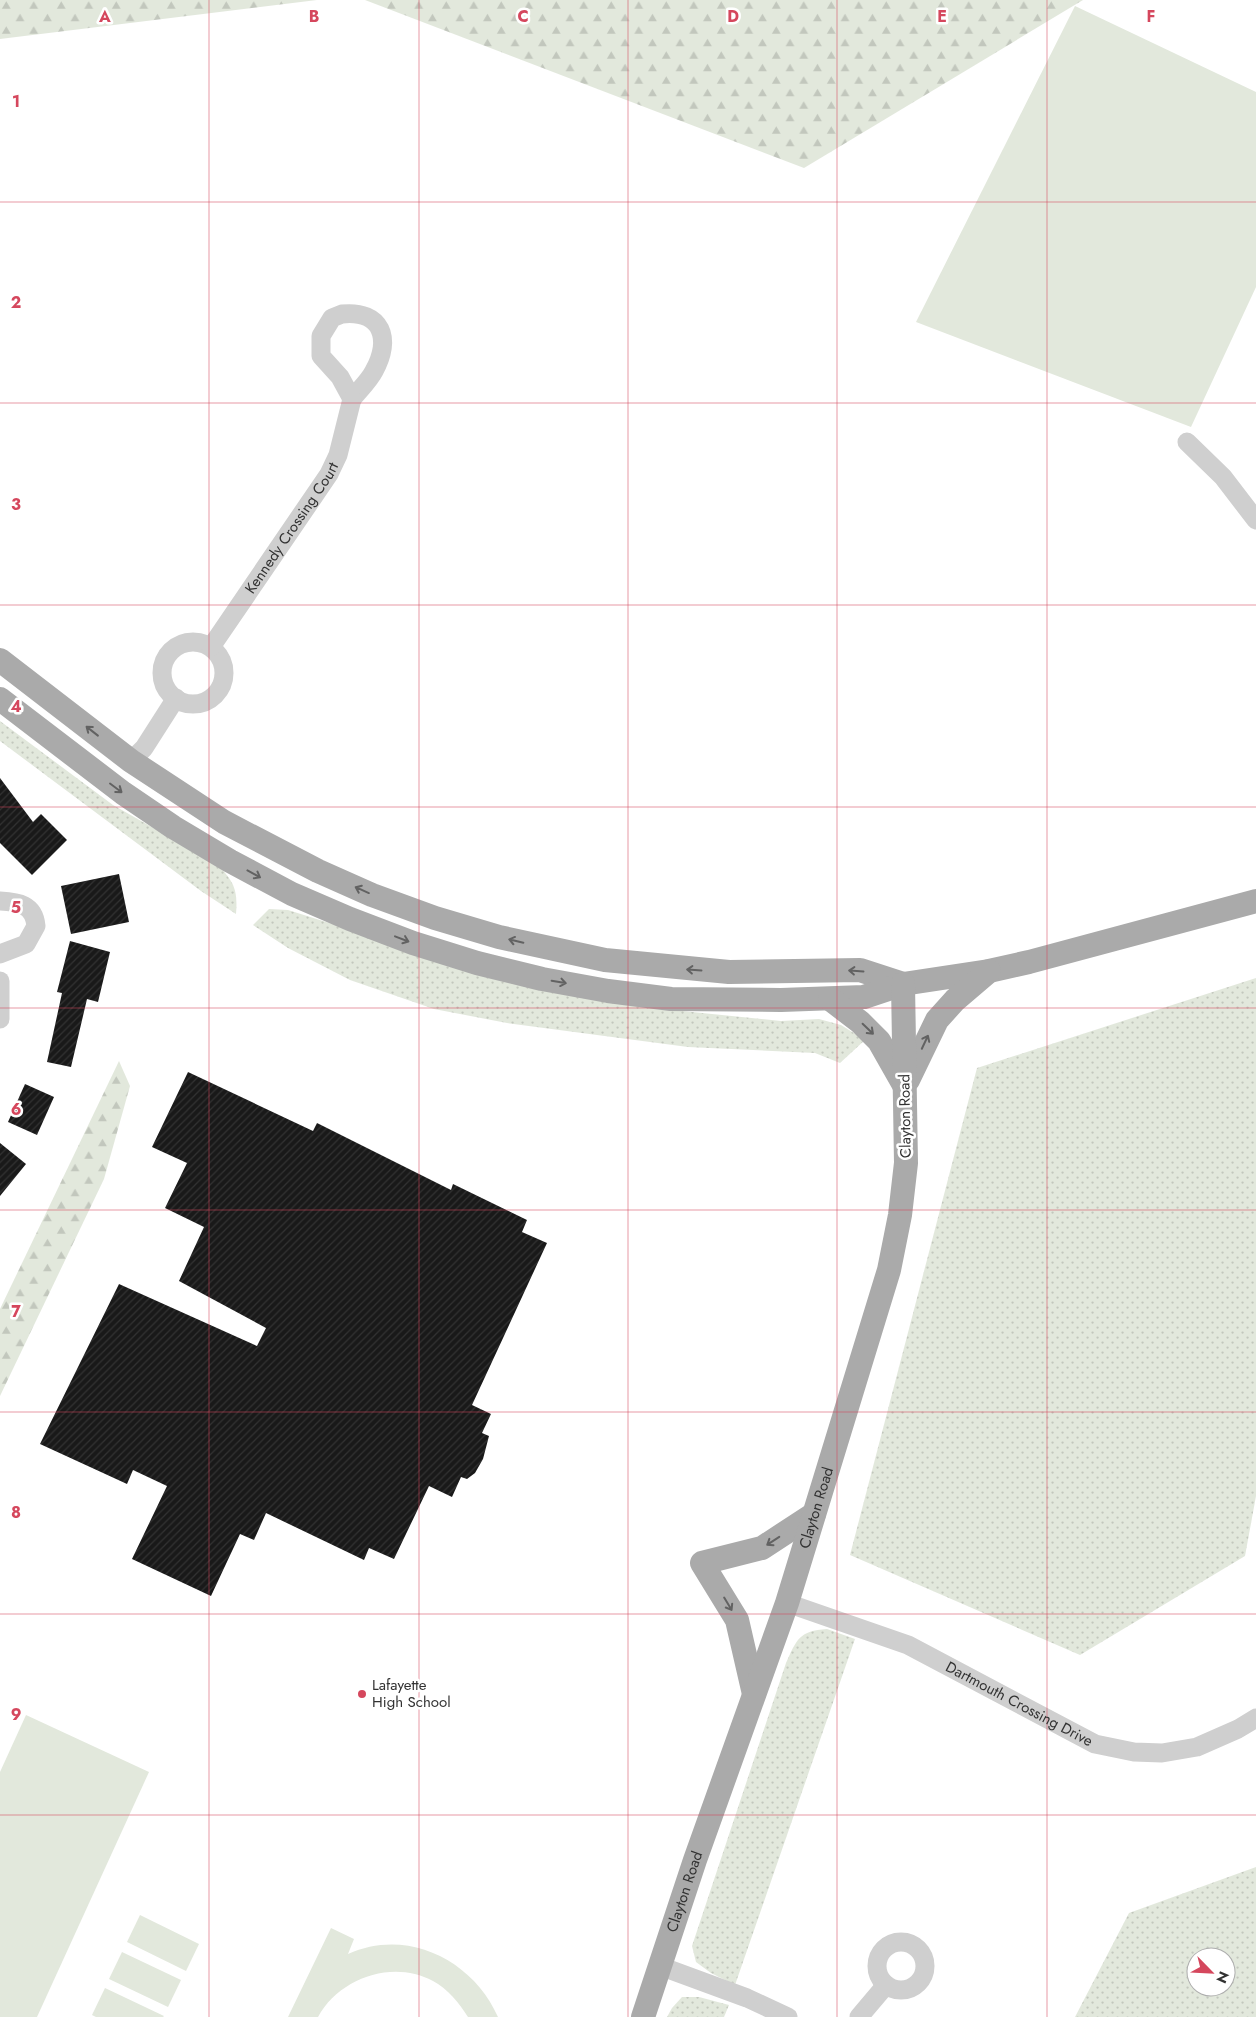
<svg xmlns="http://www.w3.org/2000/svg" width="1256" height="2017" viewBox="0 0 1256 2017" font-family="Jost,sans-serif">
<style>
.grass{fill:url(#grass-dots);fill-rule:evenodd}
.forest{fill:url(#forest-firs)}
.pitch{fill:#e2e8dc}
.building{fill:url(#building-hatch)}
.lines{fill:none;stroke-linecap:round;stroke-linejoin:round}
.minor{stroke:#cfcfcf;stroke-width:19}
.major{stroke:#aaa;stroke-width:24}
.oneway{stroke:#626262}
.grid{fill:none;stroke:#d5475d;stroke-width:1;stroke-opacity:0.55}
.poi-dot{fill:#d5475d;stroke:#fff;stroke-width:2}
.labels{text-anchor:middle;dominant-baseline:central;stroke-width:5;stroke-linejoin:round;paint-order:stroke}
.street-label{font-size:15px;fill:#323232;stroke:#fff}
.poi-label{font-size:15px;fill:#323232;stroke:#fff;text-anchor:start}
.grid-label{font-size:16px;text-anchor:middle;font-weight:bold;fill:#d5475d;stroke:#fff;stroke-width:5;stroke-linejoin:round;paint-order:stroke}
</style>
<defs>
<pattern id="grass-dots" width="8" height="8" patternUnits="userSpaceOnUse" patternTransform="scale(1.25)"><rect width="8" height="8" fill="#e2e8dc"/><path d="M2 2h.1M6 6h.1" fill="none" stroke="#c2c7bd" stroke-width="1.8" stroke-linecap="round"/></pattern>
<pattern id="forest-firs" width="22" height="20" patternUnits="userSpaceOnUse" patternTransform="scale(1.25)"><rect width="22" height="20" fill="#e2e8dc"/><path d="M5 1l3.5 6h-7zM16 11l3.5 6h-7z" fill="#c2c7bd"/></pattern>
<pattern id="building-hatch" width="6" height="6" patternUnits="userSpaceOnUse" patternTransform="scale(1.25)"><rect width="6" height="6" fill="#191919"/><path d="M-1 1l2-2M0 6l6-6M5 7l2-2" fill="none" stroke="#323232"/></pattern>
</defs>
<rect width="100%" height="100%" fill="#fff"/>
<g class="grass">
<path d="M 0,721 L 113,805 L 217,864 C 234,882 238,889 236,914 L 201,891 L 0,741 Z"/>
<polygon points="269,909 288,910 482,971 643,1007 781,1021 819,1019 841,1025 865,1040 840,1063 815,1053 688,1047 507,1023 434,1009 350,980 288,948 253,925"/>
<polygon points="1256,978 1256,1496 1245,1556 1080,1655 850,1555 977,1068"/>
<path d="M 827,1629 L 855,1639 L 735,1985 L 711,1973 L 696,1962 L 692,1946 L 786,1663 C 797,1639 799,1631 827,1629 Z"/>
<path d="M 1256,1867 L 1256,2017 L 1075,2017 L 1129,1913 ZM 1196,1957 L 1226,1957 L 1226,1987 L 1196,1987 Z"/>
<polygon points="682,1997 699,1997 729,2005 724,2017 667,2017 672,2008"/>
</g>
<g class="forest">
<polygon points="0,0 317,0 0,39"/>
<polygon points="365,0 1083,0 804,168"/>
<polygon points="119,1061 130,1086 104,1179 0,1396 0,1309"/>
</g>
<g class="pitch">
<polygon points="1075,6 1256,92 1256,287 1191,427 916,322"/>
<polygon points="26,1715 149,1772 37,2017 0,2017 0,1772"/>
<polygon points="140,1915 199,1944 186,1971 127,1942"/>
<path d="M 331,1928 L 354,1939 L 348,1954 C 407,1927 473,1960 498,2017 L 468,2017 C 459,2003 448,1989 433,1981 C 393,1959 339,1978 318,2017 L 288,2017 Z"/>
<polygon points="122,1952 181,1980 168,2007 109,1979"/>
<polygon points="105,1988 164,2016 163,2017 96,2017 92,2015"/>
</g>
<g class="building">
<polygon points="0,778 33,822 41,814 67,840 32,875 0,843"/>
<polygon points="119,874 129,922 71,934 61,886"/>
<polygon points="70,941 110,952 98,1002 87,999 71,1067 47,1062 62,993 57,992"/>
<polygon points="188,1072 313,1131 317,1123 451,1190 453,1184 527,1220 522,1232 547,1243 472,1405 491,1414 482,1433 489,1436 483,1459 475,1473 467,1479 461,1477 452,1497 429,1486 394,1559 369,1548 364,1560 266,1513 254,1540 240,1534 211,1596 132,1559 167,1486 133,1470 127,1484 40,1444 119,1284 257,1346 266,1328 179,1281 204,1227 165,1208 187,1163 152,1147"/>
<polygon points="25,1084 54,1097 37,1135 8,1122"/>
<polygon points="0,1143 26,1164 0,1196"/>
</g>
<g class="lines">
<g class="minor">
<path d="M 342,314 C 382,310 392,339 374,371 C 369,381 359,390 352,399 L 340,377 L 321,356 L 321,336 L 332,318 Z"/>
<polyline points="1187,442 1223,477 1256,520"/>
<circle cx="193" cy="673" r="31"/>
<path id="s1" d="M 211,647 L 329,474 L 338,455 L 352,399"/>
<polyline points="131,761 144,748 176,698"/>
<path d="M 0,901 C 18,902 34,904 36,926 L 26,944 L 0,954"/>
<polyline points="0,981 0,1019"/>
<path id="s2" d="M 787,1603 L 908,1645 L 1095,1744 L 1134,1752 L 1162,1753 L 1197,1747 L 1238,1729 L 1256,1718"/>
<circle cx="901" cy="1966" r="24"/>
<polyline points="660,1966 747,1998 788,2017"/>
<polyline points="859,2017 886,1985"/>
</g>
<g class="major">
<polyline points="0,660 131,761 224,822 318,871 372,895 435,918 499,937 605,960 729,972 860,970 903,984"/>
<polyline points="0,699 123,793 173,827 230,861 292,894 350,919 413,943 477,963 542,979 608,991 671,999 781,1000 864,997 903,984 989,971 1029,962 1256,901"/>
<polyline points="830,999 860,1022 879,1041 904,1085"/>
<polyline points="908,1080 937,1020 955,1000 989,971"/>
<polyline points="754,1694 737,1620 702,1563 762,1548 814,1514"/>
<path id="s3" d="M 643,2017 L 695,1860 L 787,1603 L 889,1270 L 900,1215 L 906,1163 L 903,984"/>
</g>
</g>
<defs><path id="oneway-shaft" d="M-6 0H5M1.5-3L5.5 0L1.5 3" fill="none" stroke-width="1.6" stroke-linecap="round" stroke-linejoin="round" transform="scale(1.25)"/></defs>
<g class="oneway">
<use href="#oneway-shaft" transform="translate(92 731) rotate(-142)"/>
<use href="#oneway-shaft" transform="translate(116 788) rotate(37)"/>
<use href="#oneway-shaft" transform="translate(254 874) rotate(29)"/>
<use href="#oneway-shaft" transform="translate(362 890) rotate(-156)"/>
<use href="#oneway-shaft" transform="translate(402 939) rotate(21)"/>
<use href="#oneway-shaft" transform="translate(516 941) rotate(-167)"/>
<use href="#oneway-shaft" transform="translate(694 970) rotate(-176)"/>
<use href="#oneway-shaft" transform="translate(856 971) rotate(-176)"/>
<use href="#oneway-shaft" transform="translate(559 982) rotate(10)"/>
<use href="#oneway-shaft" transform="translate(868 1029) rotate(44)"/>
<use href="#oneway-shaft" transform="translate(925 1042) rotate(-65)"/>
<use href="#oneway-shaft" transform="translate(773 1541) rotate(147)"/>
<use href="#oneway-shaft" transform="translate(728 1604) rotate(59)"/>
</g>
<path class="grid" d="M 209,0 L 209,2017M 419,0 L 419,2017M 628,0 L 628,2017M 837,0 L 837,2017M 1047,0 L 1047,2017M 0,202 L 1256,202M 0,403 L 1256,403M 0,605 L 1256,605M 0,807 L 1256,807M 0,1008 L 1256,1008M 0,1210 L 1256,1210M 0,1412 L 1256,1412M 0,1614 L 1256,1614M 0,1815 L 1256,1815"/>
<circle class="poi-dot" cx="362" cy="1694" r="5"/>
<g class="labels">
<g class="street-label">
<text stroke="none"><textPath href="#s1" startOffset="144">Kennedy Crossing Court</textPath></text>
<text transform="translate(905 1116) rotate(-91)">Clayton Road</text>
<text stroke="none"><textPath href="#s3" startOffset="538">Clayton Road</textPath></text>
<text stroke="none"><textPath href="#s2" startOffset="254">Dartmouth Crossing Drive</textPath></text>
<text stroke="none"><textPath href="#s3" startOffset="132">Clayton Road</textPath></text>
</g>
<g class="poi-label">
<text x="372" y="1685">Lafayette<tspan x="372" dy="17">High School</tspan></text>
</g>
</g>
<g class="grid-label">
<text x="105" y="22">A</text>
<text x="314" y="22">B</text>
<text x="523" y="22">C</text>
<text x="733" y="22">D</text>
<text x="942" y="22">E</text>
<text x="1151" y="22">F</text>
<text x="16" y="107">1</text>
<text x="16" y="308">2</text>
<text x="16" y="510">3</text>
<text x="16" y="712">4</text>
<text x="16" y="913">5</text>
<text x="16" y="1115">6</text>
<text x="16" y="1317">7</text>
<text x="16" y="1518">8</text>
<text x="16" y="1720">9</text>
</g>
<g transform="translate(1211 1972) rotate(114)"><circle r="24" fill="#ffffff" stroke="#adadad"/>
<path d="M0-4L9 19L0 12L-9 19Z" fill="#d5475d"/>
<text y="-8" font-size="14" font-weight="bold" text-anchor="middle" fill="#323232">N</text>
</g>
</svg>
